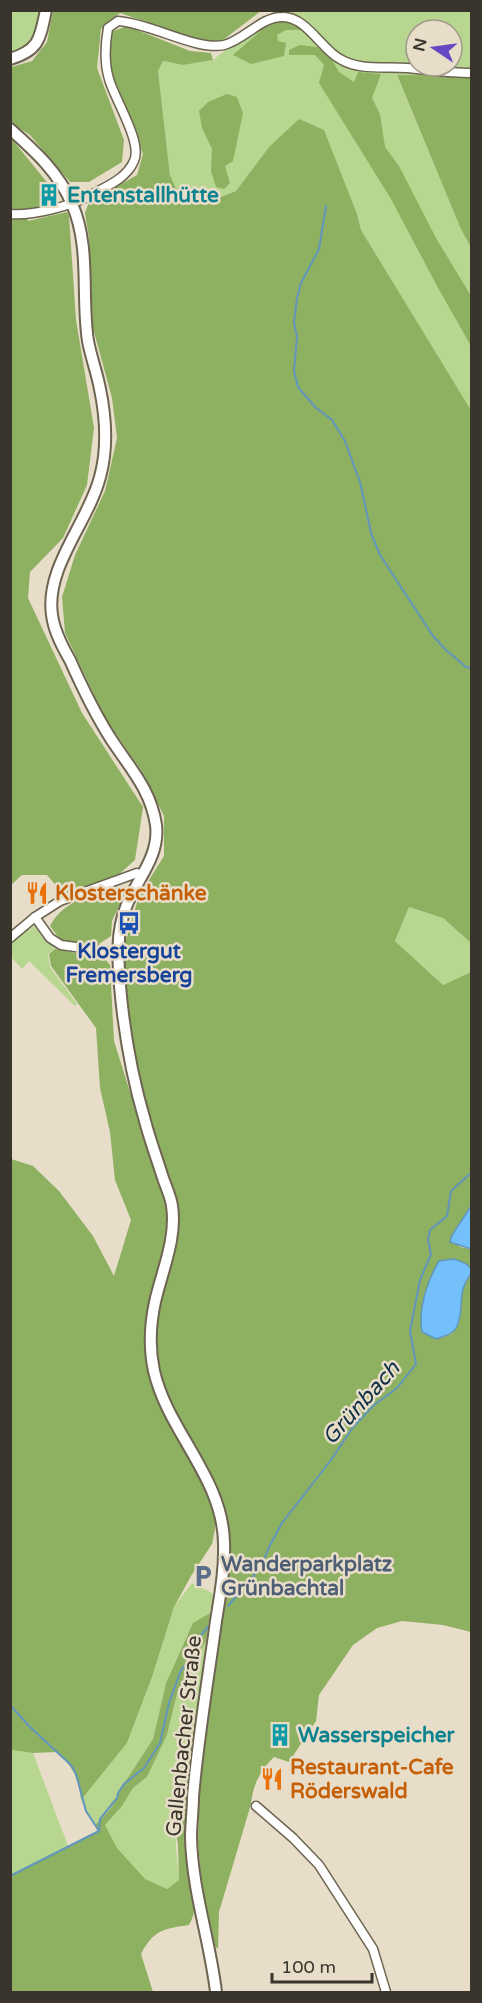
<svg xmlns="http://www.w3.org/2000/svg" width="482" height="2003" viewBox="0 0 482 2003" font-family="'Varela Round',sans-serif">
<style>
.green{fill:#b7d690;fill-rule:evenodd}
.forest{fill:#8eb161}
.water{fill:#74c0fb;stroke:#6296bd;stroke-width:1.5}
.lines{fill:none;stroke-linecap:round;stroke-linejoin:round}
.stream{stroke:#6296bd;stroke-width:2}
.minor-casing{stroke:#6d6451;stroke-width:11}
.major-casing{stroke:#6d6451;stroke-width:14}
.minor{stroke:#fff;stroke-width:8}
.major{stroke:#fff;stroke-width:10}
.labels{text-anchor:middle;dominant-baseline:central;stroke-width:5;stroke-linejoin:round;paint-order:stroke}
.culture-label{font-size:21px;font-weight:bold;fill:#0d838f;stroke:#e7ddc8;text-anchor:start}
.food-label{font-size:21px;font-weight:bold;fill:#c56008;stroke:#e7ddc8;text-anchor:start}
.transit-label{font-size:21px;font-weight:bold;fill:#164399;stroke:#e7ddc8}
.service-label{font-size:21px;font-weight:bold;fill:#4e5e75;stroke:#e7ddc8;text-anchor:start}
.street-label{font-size:21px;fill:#39352c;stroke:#e7ddc8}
.water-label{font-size:22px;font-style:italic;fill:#0e2e46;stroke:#e7ddc8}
</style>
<rect width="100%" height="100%" fill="#e7ddc8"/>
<g class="green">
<path d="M 11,11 L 43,11 C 36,34 35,45 11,54 Z"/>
<path d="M 274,11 L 471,11 L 471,76 L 397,76 L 460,227 L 471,248 L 471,412 L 361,230 L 357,214 L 269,147 L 236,191 L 208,202 L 189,199 L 177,191 L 170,175 L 158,71 L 163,61 L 183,65 L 213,60 ZM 416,30 L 452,30 L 452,66 L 416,66 Z"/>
<polygon points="409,907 443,918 471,943 471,972 443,985 395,941"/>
<polygon points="27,926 31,932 30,929 35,926 42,937 57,947 48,954 50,967 77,1004 75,1006 29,961 22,969 11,957 10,942"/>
<path d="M 192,1583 L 212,1593 L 213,1598 L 210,1613 L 193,1623 L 166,1683 L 153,1739 L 118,1793 C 117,1806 103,1817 95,1825 L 86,1811 L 81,1800 L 127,1743 L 152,1677 L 174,1607 Z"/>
<path d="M 206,1641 L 205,1665 L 188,1782 L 174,1792 C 174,1822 176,1851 179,1880 L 167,1889 L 145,1880 L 117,1848 L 105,1825 L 122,1806 L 133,1788 L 147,1777 L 167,1735 L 178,1690 Z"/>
<polygon points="11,1750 33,1753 68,1846 11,1876"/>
</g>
<g class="forest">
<polygon points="53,11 261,11 219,43 193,38 120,13 101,29 97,68 124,140 122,162 89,182 70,182 30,135 11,123 11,67 32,61 47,42"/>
<polygon points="280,19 297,24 301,30 286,30 277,35 278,41 286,43 284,56 251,64 233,55 263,29"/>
<path d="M 127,26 L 190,51 L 211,53 L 213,60 L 183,65 L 163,61 L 158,71 L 170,175 L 177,191 L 189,199 L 208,202 L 236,191 L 269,147 L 299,119 L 324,130 L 357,214 L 361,230 L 472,412 L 471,943 L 443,918 L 409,907 L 395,941 L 443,985 L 471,972 L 471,1206 L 452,1235 L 460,1247 L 471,1249 L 471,1270 L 467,1264 L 439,1261 C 428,1280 421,1303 421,1325 L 435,1339 L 451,1334 L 456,1327 L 462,1290 L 464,1283 L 471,1274 L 471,1632 L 443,1625 L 402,1621 L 377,1628 L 353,1645 L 319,1695 L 316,1721 L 289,1762 L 274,1757 C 260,1771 253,1784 251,1804 L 219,1912 L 218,1949 L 215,1946 L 201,1879 L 198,1843 L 199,1792 L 226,1588 L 227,1526 L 219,1492 L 208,1467 L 166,1398 L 158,1366 L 155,1334 L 160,1302 L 171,1265 L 178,1208 L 149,1121 L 135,1065 L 124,985 L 123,949 L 139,896 L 164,856 L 164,816 L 141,770 L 105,718 L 65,633 L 62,597 L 75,555 L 105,491 L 117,438 L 112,398 L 93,328 L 89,238 L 85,213 L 89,202 L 137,175 L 143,154 L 111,71 L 108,48 L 111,32 Z"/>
<polygon points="300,45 317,47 332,60 339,72 354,82 358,72 381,74 372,98 380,114 385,147 399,166 436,238 471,296 471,346 437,286 391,199 319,83 324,65 315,55 289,55 289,50"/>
<polygon points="397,75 471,76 471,248 460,227"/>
<polygon points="227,94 237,97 243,113 233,161 225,166 230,183 224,189 216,187 211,171 212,149 202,128 199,111 208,102"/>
<polygon points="11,138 50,186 45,193 47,204 27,211 28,221 67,212 69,216 76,320 94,428 87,485 63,538 30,572 28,598 82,713 143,807 135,860 117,876 64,895 47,875 22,875 11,885"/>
<path d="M 122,886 L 128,887 L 112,921 L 111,936 L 96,946 L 62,942 L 50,926 C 65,898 94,895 122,886 Z"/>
<path d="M 55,949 L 105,959 L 110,965 L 114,1041 L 167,1210 L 167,1238 L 147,1312 L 145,1335 L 147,1358 L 158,1401 L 207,1489 L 215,1515 L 215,1529 L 212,1544 L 191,1576 L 174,1607 L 152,1677 L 127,1743 L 81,1800 C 79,1778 73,1767 57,1752 L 33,1753 L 11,1750 L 11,1159 L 33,1166 L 59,1191 L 93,1236 L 114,1276 L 131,1220 L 115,1180 L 110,1132 L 100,1088 L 96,1028 L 51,966 L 49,954 Z"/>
<path d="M 210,1613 L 206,1641 L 178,1690 L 167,1735 L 147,1777 L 133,1788 L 122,1806 L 105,1825 L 117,1848 L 145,1879 L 167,1889 L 179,1880 L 178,1845 L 171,1804 L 174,1792 L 188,1782 C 190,1814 184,1847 189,1880 C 192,1899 199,1907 189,1925 C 164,1929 154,1929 141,1954 L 153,1992 L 11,1992 L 11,1876 L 98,1831 L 95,1825 C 104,1816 116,1806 118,1793 L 153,1739 L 166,1683 L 193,1623 Z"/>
</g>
<g class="water">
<polygon points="471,1206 472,1249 471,1249 450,1242 452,1235"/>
<path d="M 454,1259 C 462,1262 472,1264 471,1274 C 455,1294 466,1310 456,1328 C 452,1335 442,1337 436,1339 L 422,1332 C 418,1309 427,1281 439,1261 Z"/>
</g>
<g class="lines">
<g class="stream">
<polyline points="326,206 319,249 301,283 297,298 294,323 297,337 294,371 298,387 315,407 332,420 345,441 360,482 371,533 380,555 433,636 446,650 466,667 472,668"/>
<polyline points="228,1606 261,1567 269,1547 282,1523 331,1460 353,1427 374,1405 397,1388 416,1364 410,1331 420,1280 431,1254 428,1240 430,1230 447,1216 451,1191 472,1172"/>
<polyline points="10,1705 30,1727 71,1765 76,1774 86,1811 99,1831"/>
<polyline points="10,1876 99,1831 100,1819 117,1798 118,1793 124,1784 144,1768 160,1743 169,1703 181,1670 189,1661 201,1635 208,1627"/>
</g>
<g class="minor-casing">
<g id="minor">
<path d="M 10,214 C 33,216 71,206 91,195 C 107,186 126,179 134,161 C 143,143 114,98 109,79 C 104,62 105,45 108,28 L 118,21 C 150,23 197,51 224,45 C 244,40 261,17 282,17 C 306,16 322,50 340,59 C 360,71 385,66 407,68 C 429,70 450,73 472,73"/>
<polyline points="35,917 50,938 61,945 118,953"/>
<polyline points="10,938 35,917 60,901 137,873 143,875"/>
<polyline points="256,1806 293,1838 319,1865 373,1949 386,1992"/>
</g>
</g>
<g class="major-casing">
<g id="major">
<path d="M 10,59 C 40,50 40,38 46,10"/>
<path d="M 10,129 C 35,151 59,173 72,204 C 91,247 81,296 88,341 C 91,357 97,373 100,389 C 106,418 108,448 100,477 C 88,523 45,567 52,615 C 54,631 62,646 70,660 C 82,687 95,714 111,739 C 130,768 151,790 156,825 C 160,857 136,880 126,907 C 116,932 118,960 120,986 C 124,1032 132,1077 145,1121 C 150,1140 157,1159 163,1178 C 166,1187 171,1197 172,1206 C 177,1238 162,1271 155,1302 C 150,1325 149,1348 154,1371 C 168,1432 223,1478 224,1543 C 225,1569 220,1596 216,1621 C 208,1680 198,1738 193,1797 C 193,1810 191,1824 191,1837 C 192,1890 210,1940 216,1992"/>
</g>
</g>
<use href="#minor" class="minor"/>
<use href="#major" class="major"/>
</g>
<defs>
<g id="building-bare" transform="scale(1.8)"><path d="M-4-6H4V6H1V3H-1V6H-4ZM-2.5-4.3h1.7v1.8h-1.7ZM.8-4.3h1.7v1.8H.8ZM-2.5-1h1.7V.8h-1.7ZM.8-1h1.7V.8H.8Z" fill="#0f9aa8" stroke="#e7ddc8" stroke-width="2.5" paint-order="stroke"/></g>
<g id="restaurant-bare" transform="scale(1.8)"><path d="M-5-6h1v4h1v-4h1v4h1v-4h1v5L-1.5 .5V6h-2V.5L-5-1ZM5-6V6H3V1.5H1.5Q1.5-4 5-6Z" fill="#e8710a" stroke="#e7ddc8" stroke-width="2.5" paint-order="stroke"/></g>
<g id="bus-bare" transform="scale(1.8)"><path d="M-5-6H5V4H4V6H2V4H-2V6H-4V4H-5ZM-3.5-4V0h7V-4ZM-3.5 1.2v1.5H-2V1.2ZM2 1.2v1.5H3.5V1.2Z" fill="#1a4fb4" stroke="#e7ddc8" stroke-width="2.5" paint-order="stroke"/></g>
<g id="parking-bare" transform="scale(1.8)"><path d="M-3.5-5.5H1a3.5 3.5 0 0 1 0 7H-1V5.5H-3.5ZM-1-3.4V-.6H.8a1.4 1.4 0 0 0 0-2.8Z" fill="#5c6f8a" stroke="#e7ddc8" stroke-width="2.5" paint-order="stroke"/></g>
</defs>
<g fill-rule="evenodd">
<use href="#building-bare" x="49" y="195"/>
<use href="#restaurant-bare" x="37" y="893"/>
<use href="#bus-bare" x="129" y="923"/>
<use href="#parking-bare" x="203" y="1576"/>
<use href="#building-bare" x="280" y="1735"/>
<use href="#restaurant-bare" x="272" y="1779"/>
</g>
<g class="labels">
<g class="culture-label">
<text x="67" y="195">Entenstallhütte</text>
<text x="298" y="1735">Wasserspeicher</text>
</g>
<g class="food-label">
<text x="55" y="893">Klosterschänke</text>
<text x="290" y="1767">Restaurant-Cafe<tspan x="290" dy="24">Röderswald</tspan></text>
</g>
<g class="transit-label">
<text x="129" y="951">Klostergut<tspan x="129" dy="24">Fremersberg</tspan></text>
</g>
<g class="service-label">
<text x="221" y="1564">Wanderparkplatz<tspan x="221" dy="24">Grünbachtal</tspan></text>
</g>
<g class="street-label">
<text transform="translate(184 1736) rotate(-84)">Gallenbacher Straße</text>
</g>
<g class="water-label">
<text transform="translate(361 1403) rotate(-48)">Grünbach</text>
</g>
</g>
<rect width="482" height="2003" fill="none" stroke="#39352c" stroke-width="24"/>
<g transform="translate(434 48) rotate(283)"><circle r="28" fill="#e7ddc8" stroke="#a19a8a" stroke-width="1.5"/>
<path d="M0-4.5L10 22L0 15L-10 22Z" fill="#6649c2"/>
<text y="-9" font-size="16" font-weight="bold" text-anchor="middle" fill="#39352c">N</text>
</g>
<path d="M272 1973v9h100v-9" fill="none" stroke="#39352c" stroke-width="3"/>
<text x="281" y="1973" font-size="18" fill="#39352c" stroke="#e7ddc8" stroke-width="4.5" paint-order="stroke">100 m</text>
</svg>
